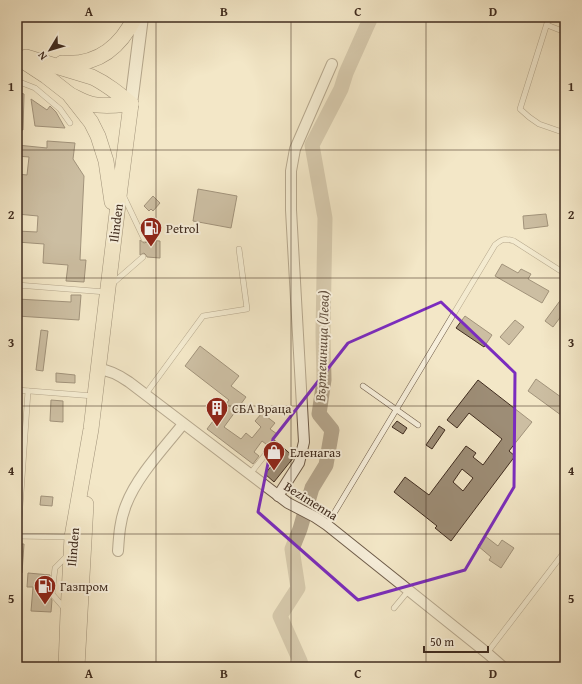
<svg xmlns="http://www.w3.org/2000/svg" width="582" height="684" viewBox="0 0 582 684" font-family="'Gentium Book Plus',serif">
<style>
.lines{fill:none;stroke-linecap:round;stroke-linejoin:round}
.river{stroke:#b6a78e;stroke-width:15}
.building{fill:#9d8d76;stroke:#402c1f;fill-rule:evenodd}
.service-casing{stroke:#6d5b49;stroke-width:6}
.minor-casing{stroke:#6d5b49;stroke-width:12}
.tertiary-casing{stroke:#6d5b49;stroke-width:14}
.primary-casing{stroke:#402c1f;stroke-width:16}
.service{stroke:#f7efdb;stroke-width:5}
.minor{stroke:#f7efdb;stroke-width:10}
.tertiary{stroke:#f7efdb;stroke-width:12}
.primary{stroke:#f3e7c7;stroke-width:15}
.marked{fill:none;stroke:#7b2cbf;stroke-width:3;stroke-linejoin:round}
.grid{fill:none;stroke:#402c1f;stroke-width:1;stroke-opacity:0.55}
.labels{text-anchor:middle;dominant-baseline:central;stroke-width:4;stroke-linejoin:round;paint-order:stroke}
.street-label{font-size:13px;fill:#402c1f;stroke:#f7efdb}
.poi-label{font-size:13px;fill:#402c1f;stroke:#f7efdb;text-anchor:start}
.water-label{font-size:14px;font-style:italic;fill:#635140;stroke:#f7efdb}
.neatline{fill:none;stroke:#402c1f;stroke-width:1.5}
.grid-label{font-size:13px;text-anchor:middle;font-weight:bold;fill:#402c1f}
</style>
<rect width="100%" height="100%" fill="#f3e7c7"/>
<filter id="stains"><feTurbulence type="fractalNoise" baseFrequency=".005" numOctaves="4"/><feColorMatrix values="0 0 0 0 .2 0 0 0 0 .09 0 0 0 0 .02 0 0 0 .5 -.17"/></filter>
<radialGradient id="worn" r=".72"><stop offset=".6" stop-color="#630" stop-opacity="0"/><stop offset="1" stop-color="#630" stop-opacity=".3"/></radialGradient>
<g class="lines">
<polyline class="river" points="302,667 300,661 280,616 298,588 292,549 300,529 312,488 326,465 332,430 319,414 324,380 323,333 325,218 312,145 341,89 346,73 371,17"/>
</g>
<g class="building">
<polygon points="17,92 24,94 23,130 17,130"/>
<polygon points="31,99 47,110 50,106 56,112 65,128 35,126"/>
<polygon points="47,141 75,143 73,159 84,176 80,260 86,260 84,282 66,281 68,265 43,263 44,244 17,242 17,231 37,232 38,216 17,214 17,174 27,175 29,157 17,156 17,145 47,148"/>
<polygon points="198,189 237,196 231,228 193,221"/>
<polygon points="153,196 160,203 153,211 151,209 149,211 144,206"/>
<polygon points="546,214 548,226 524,229 523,216"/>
<polygon points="140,240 144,243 147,242 148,240 160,241 160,258 147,257 146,255 144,253 140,255"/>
<polygon points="502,264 518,273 521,269 531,274 528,279 549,291 542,303 495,276"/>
<polygon points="565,294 565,311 553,327 545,321"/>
<polygon points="71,295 81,295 79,320 17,316 17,299 71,302"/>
<polygon points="465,316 492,335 484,347 456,328"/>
<polygon points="515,320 524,327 509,345 500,337"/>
<polygon points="41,330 48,331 43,371 36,370"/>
<polygon points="200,346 239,376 231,386 246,397 224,427 241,439 246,433 252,438 261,427 255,421 262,413 275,423 270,429 277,434 273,439 294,457 274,482 265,474 280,455 262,441 254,452 259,456 253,464 207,429 229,400 185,366"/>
<polygon points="56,373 75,375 75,383 56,382"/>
<polygon points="536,379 565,400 565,418 528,391"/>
<path d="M 478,380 L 532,422 L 509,451 L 515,456 L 451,541 L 435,528 L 437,526 L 394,492 L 405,477 L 429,495 L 466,446 L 476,453 L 473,457 L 483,465 L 502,439 L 469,413 L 457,428 L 447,420 ZM 462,469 L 473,478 L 463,491 L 453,482 Z"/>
<polygon points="51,400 63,401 63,422 50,421"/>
<polygon points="397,421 407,428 403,434 392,427"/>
<polygon points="439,426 445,430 432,449 426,445"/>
<polygon points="41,496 53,497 52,506 40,505"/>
<polygon points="485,536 498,546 502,540 514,548 501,568 489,560 491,557 478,546"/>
<polygon points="17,544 24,544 22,573 17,572"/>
<polygon points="28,573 50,575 48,594 52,600 51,612 31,611 33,587 27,587"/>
</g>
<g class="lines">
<g class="service-casing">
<g id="service">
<polyline points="549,17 520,109 529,117 539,124 565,133"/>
<polyline points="547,25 565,32"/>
<polyline points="17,81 35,88 48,99 60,109 70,123"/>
<polyline points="123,195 144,239"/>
<polyline points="112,284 143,257"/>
<polyline points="17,285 106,292"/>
<polyline points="363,386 418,425"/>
<polyline points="17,390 94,396"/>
<polyline points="145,395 203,316 247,309 239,249"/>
<polyline points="250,474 265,455"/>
<path d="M 327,525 L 495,245 C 502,239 504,238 514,241 L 564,273"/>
<polyline points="17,536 71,537"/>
<polyline points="18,536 28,391"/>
<polyline points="394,608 409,590"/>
<polyline points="65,609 52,594 55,568 68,555"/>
<polyline points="487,653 565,551"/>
</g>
</g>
<g class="minor-casing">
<g id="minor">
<path d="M 98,369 C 110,370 119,375 129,382 L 288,503 L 315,517 L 327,525 L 487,653 L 503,667"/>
<polyline points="278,496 299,463 304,442 291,210 291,171 295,149 332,64"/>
<path d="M 118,551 C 119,535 120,520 126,505 C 137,476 164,448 183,424"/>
</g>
</g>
<g class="tertiary-casing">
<polyline id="tertiary" points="131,104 142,17"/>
</g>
<g class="primary-casing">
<g id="primary">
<polyline points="17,57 46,76 69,94 91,122 98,136 106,161 112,202"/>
<path d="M 26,57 L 92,77 C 107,84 119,94 131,104"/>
<path d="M 62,63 C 97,66 120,48 135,17"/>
<path d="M 70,95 C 77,98 84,102 91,104 C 104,107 118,105 131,104"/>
<polyline points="66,667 68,613 72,537 91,429 120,188 131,104"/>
<polyline points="77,667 86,504"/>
</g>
</g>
<use href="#service" class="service"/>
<use href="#minor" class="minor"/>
<use href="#tertiary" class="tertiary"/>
<use href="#primary" class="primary"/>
</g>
<path d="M0 0H582V684H0ZM 441,302 L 515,373 L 514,487 L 465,570 L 358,600 L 258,512 L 273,439 L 348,343 Z" fill="#f3e7c7" fill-opacity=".55" fill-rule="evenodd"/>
<path class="marked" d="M 441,302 L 515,373 L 514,487 L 465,570 L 358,600 L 258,512 L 273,439 L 348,343 Z"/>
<path class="grid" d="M 156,17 L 156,667M 291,17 L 291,667M 426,17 L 426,667M 17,150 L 565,150M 17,278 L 565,278M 17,406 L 565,406M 17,534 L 565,534"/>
<defs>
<g id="fuel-pin" transform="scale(1.15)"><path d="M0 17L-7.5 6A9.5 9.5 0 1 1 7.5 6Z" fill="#8f2418" stroke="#f7efdb"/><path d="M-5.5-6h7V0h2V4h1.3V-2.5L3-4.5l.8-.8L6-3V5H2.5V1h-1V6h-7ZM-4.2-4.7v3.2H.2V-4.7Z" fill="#fff"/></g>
<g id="building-pin" transform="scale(1.15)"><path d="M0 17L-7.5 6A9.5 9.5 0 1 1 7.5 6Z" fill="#8f2418" stroke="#f7efdb"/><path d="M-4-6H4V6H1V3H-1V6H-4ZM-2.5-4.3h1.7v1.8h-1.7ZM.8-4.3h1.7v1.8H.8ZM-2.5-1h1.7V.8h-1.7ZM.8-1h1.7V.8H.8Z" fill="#fff"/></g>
<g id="shop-pin" transform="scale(1.15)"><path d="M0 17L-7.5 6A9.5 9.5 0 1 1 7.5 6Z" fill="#8f2418" stroke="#f7efdb"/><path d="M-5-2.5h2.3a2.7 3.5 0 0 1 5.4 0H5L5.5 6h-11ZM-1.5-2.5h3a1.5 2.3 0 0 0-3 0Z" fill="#fff"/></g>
</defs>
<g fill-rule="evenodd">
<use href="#fuel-pin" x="151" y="228"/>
<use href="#building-pin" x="217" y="408"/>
<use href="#shop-pin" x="274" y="452"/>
<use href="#fuel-pin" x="45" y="586"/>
</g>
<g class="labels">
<g class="street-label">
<text transform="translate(116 223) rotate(-83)">Ilinden</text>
<text transform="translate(311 501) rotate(32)">Bezimenna</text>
<text transform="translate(73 547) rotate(-85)">Ilinden</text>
</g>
<g class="poi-label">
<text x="166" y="228">Petrol</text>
<text x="232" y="408">СБА Враца</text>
<text x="290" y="452">Еленагаз</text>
<text x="60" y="586">Газпром</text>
</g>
<g class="water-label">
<text transform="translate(322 346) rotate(-88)">Въртешница (Лева)</text>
</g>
</g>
<rect width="582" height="684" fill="none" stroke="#f3e7c7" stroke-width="44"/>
<g transform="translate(50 50) rotate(232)" stroke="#f7efdb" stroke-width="3" paint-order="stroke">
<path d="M0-3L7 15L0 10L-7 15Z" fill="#402c1f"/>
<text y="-6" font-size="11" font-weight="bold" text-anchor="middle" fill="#402c1f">N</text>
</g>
<path d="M424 646v6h64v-6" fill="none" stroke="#402c1f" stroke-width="2"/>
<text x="430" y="646" font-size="12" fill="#402c1f" stroke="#f7efdb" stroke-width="3" paint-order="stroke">50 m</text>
<rect x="22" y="22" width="538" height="640" class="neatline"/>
<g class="grid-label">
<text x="89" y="16">A</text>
<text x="224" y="16">B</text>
<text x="358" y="16">C</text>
<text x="493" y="16">D</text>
<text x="11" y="91">1</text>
<text x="571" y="91">1</text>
<text x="11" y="219">2</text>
<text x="571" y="219">2</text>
<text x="11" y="347">3</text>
<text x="571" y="347">3</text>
<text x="11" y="475">4</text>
<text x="571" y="475">4</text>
<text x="11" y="603">5</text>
<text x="571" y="603">5</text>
<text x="89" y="678">A</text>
<text x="224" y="678">B</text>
<text x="358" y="678">C</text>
<text x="493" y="678">D</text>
</g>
<rect width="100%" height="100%" filter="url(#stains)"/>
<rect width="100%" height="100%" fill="url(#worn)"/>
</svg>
